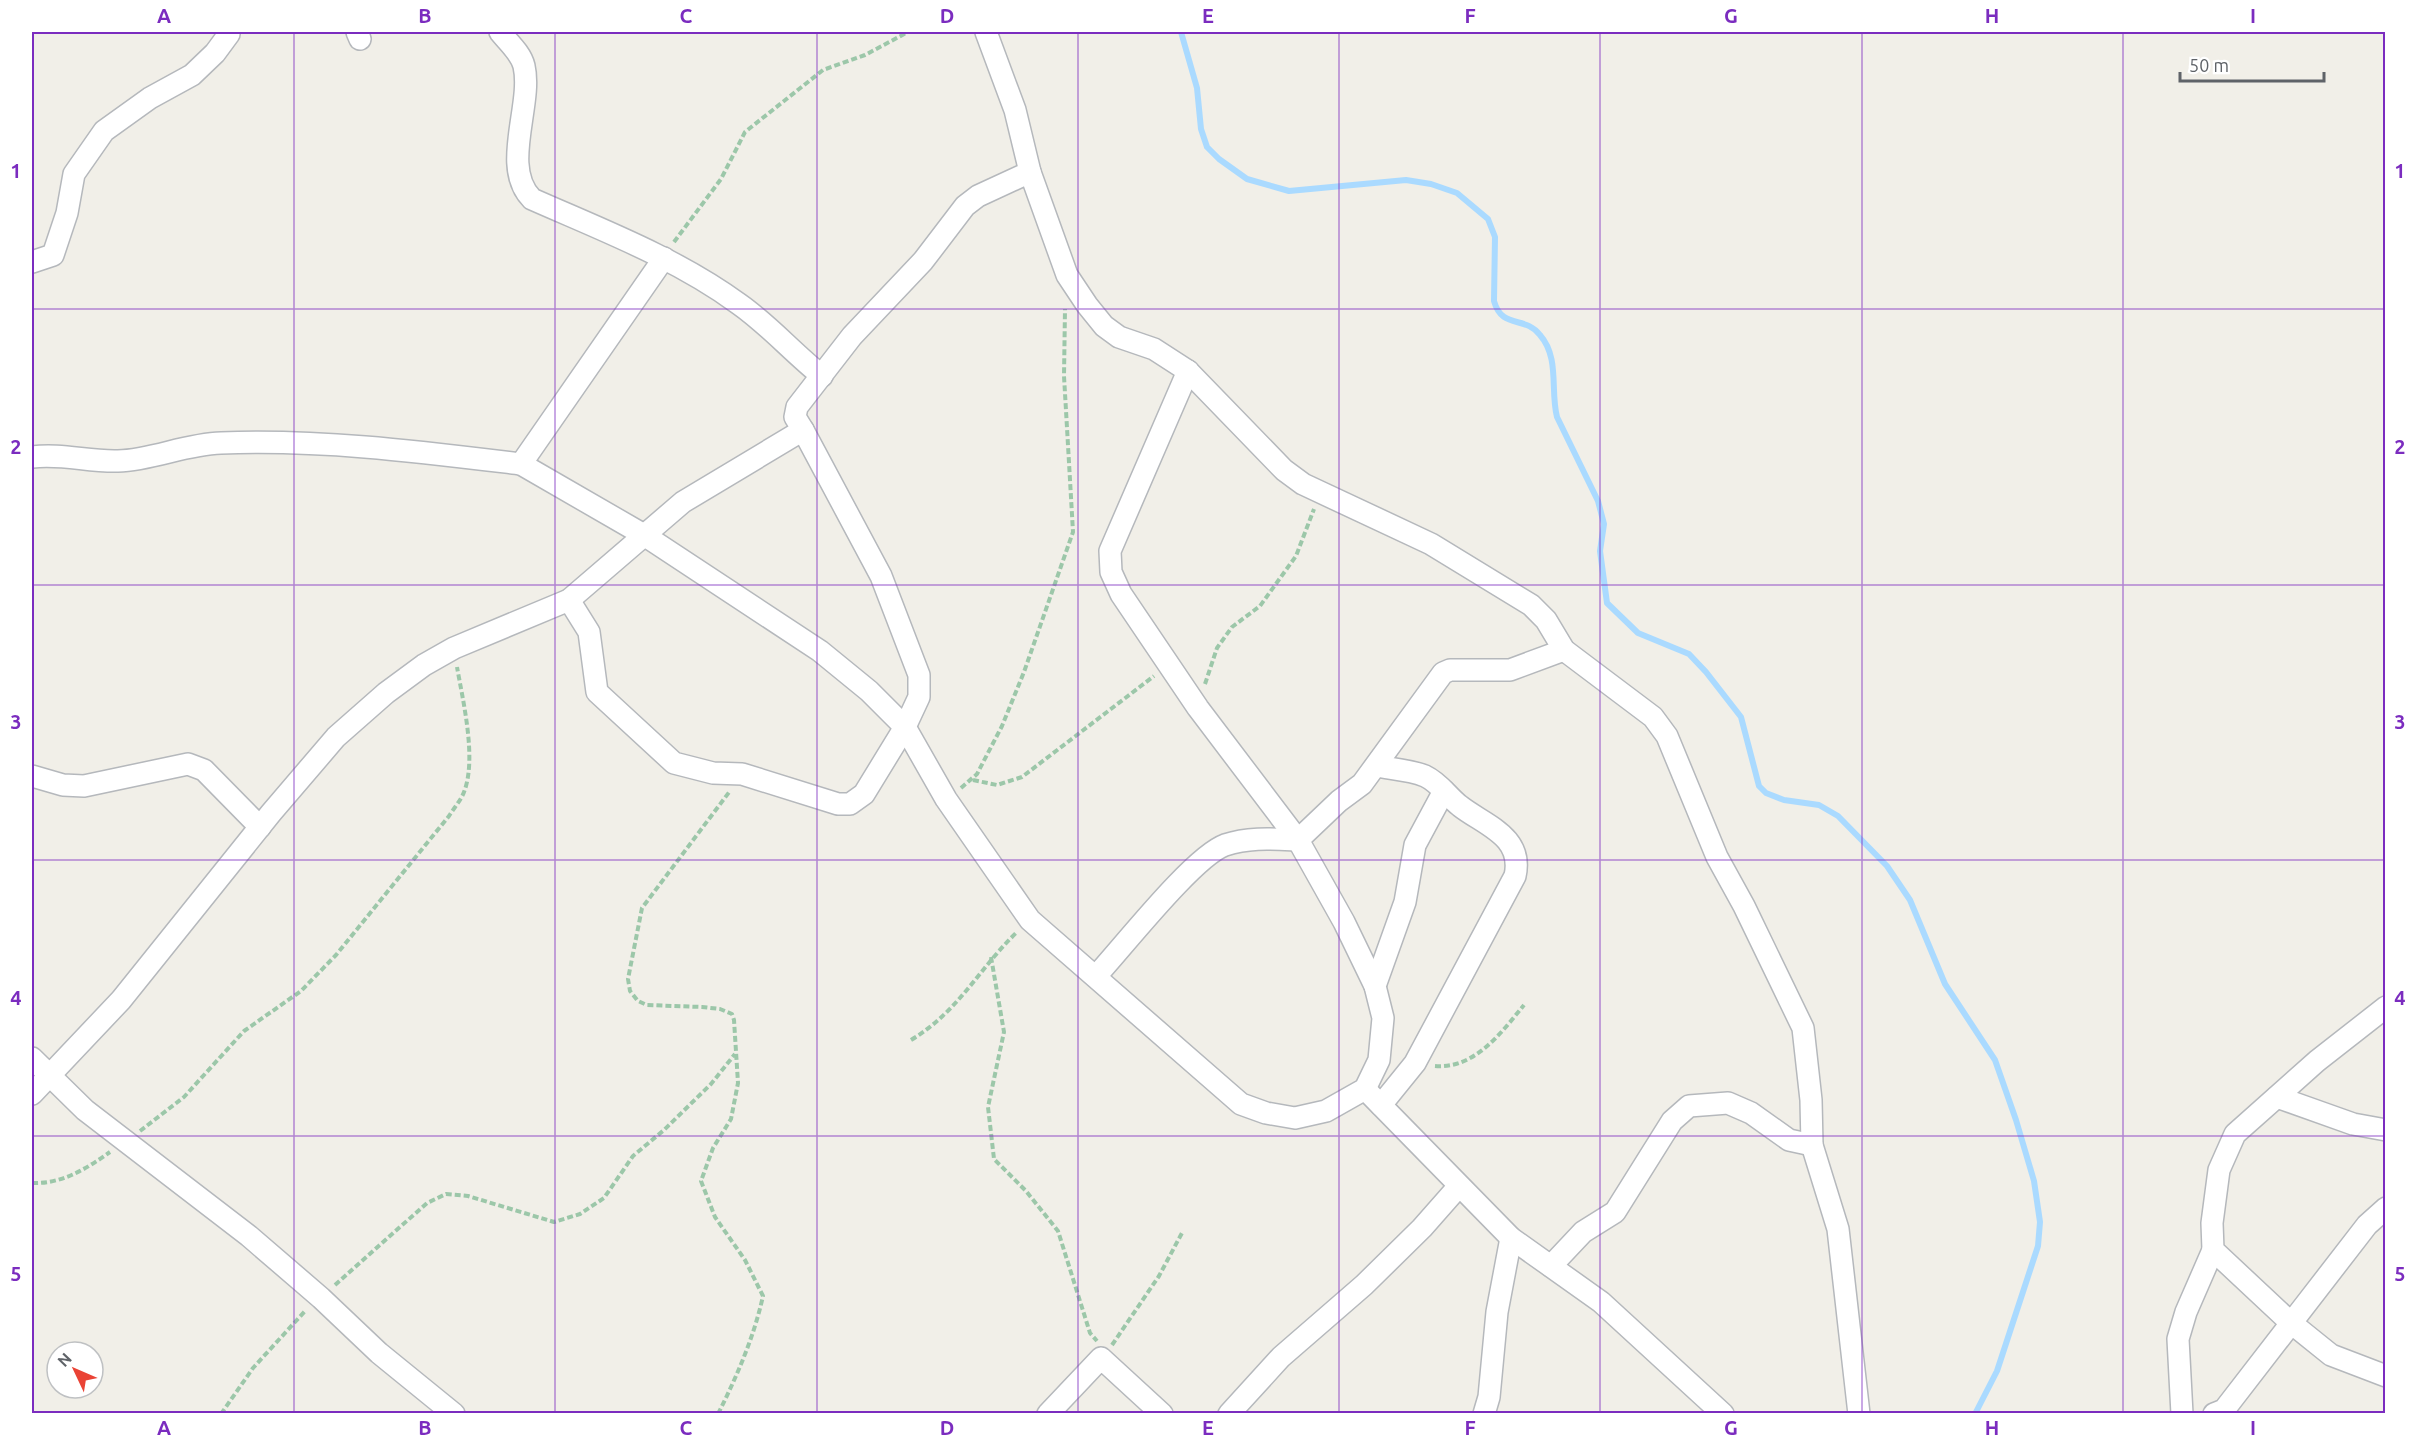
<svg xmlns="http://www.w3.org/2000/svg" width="2417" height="1445" viewBox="0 0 2417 1445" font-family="Ubuntu,sans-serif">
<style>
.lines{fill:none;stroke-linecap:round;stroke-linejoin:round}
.stream{stroke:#aadaff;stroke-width:6}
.minor-casing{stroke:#b5b8bc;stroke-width:24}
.path{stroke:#9cc7a9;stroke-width:4;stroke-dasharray:6 3;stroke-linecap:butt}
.minor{stroke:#fff;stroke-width:21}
.grid{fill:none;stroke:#7b2cbf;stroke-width:1.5;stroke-opacity:0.55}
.neatline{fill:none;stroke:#7b2cbf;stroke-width:2}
.grid-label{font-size:20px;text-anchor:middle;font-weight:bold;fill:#7b2cbf}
</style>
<rect width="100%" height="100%" fill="#f1efe8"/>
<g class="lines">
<path class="stream" d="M 1181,32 L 1197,88 L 1201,129 L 1207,147 L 1219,159 L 1247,179 L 1289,191 L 1406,180 L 1431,184 L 1457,193 L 1488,219 L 1495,237 L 1494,301 C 1502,330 1525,315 1540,335 C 1560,358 1550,390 1557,417 L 1598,501 L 1604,524 L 1600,551 L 1607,603 L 1638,633 L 1689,654 L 1706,672 L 1741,717 L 1759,786 L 1766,793 L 1784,800 L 1819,805 L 1838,816 L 1887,866 L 1910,900 L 1945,984 L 1995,1060 L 2016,1120 L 2034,1181 L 2040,1222 L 2038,1246 L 1997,1371 L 1975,1414"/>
<g class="minor-casing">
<g id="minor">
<polyline points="357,32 360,39"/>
<path d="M 500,32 C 508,42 521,53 524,66 C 533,105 500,167 532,199 C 602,230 676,258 739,304 C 769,325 793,353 822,376"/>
<polyline points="986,32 1015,110 1030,172 1067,275 1087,305 1104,326 1119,337 1154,349 1188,371 1284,470 1303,484 1431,544 1531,605 1546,620 1564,650 1653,717 1667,736 1717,857 1744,906 1803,1028 1811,1100 1812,1145 1838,1229 1859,1414"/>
<polyline points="32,262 53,255 67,213 74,174 104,131 150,98 192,75 215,53 229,34 226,32"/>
<path d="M 32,457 C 62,453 88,462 118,461 C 153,460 185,444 221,443 C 321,439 422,452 521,464 L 644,535 L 820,651 L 869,691 L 905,727 L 946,799 L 1030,920 L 1241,1104 L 1266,1113 L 1295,1118 L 1326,1111 L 1365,1089 L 1379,1060 L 1383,1018 L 1375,986 L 1344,922 L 1298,840 L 1198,708 L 1121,594 L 1111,572 L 1110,551 L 1188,371"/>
<polyline points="521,464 664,258"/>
<polyline points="569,600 589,632 597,692 674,763 713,773 742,774 838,804 850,804 864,794 905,727 919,697 919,675 881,576 803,430"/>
<path d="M 1376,766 C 1392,769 1411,770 1425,776 C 1440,783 1448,797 1460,806 C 1484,825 1524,836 1515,876 L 1415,1063 L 1381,1105"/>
<polyline points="32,776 63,785 84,786 188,764 204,770 260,827"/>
<path d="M 1096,976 C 1123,947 1193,857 1225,845 C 1249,837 1273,839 1298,840 L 1339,801 L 1362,784 L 1443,673 L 1450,670 L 1510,670 L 1564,650"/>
<polyline points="1375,986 1405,902 1415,845 1444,791"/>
<polyline points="2386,1007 2317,1061 2235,1134 2219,1170 2212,1223 2213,1250 2290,1322 2331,1355 2386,1376"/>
<polyline points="32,1058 85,1110 249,1236 321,1298 379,1353 454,1414"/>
<polyline points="1365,1089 1511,1238 1601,1302 1723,1414"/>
<polyline points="32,1094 121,1000 271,813 336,737 386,693 424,665 454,648 569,600 683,502 803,430 795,417 797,407 852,336 923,261 965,206 978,196 1030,172"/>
<polyline points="2277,1097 2353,1124 2386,1130"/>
<polyline points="1551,1266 1583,1232 1615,1212 1672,1121 1689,1106 1728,1103 1751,1113 1789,1140 1812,1145"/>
<polyline points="1048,1414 1101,1358 1162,1414"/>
<polyline points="1229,1414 1281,1357 1364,1285 1422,1228 1459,1186"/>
<polyline points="1484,1414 1489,1397 1497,1312 1511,1238"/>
<polyline points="2182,1414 2178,1339 2186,1312 2213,1250"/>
<polyline points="2214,1414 2224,1410 2367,1225 2386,1208"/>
</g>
</g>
<g class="path">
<polyline points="674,242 721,179 745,132 823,70 865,55 908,32"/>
<polyline points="1205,684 1217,648 1232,627 1260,606 1296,556 1314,509"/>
<polyline points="973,780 997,785 1022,777 1154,676"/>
<polyline points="961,788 977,774 1002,726 1024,672 1073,532 1064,376 1065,309"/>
<polyline points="991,957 1004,1032 988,1107 994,1159 1026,1191 1058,1231 1090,1333 1097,1341"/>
<path d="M 911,1040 C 958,1012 978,970 1016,933"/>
<path d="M 1435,1066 C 1475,1069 1501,1033 1524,1005"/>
<path d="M 140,1131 L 184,1097 L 244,1031 L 301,991 L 336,955 L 449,816 C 454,808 461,800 464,792 C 477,759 463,701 457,667"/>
<path d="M 32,1183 C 62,1184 86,1169 110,1152"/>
<polyline points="335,1285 427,1203 446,1194 468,1196 554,1222 580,1214 604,1198 633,1156 664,1130 711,1084 735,1054"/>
<polyline points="1112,1345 1159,1276 1183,1231"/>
<polyline points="221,1414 253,1368 306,1310"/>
<path d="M 718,1414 C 737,1376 754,1337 763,1296 L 745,1260 L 715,1217 L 701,1181 L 713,1148 L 731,1119 L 738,1083 L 734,1020 L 732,1014 L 720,1009 L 702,1007 L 647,1005 L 638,1001 L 630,991 L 628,979 L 642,908 L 730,791"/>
</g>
<use href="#minor" class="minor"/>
</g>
<path class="grid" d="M 294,32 L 294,1414M 555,32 L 555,1414M 817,32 L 817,1414M 1078,32 L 1078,1414M 1339,32 L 1339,1414M 1600,32 L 1600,1414M 1862,32 L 1862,1414M 2123,32 L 2123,1414M 32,309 L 2386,309M 32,585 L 2386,585M 32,860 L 2386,860M 32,1136 L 2386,1136"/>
<rect width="2417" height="1445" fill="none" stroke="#ffffff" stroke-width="66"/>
<g transform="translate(75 1370) rotate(314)"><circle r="28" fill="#ffffff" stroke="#bfc1c3" stroke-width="1.5"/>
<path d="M0-4.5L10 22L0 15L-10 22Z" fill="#ea4335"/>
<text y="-9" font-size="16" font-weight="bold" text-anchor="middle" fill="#5f6368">N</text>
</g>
<path d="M2180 72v9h144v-9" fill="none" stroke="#5f6368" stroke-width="3"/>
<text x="2189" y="72" font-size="18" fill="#5f6368" stroke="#ffffff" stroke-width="4.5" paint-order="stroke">50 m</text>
<rect x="33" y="33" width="2351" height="1379" class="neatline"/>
<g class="grid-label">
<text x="164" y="23">A</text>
<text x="425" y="23">B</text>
<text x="686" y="23">C</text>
<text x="947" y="23">D</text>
<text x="1208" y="23">E</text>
<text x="1470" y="23">F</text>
<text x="1731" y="23">G</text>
<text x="1992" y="23">H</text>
<text x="2253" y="23">I</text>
<text x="16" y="178">1</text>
<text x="2400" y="178">1</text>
<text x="16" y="454">2</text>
<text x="2400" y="454">2</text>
<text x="16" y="729">3</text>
<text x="2400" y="729">3</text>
<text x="16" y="1005">4</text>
<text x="2400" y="1005">4</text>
<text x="16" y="1281">5</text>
<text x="2400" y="1281">5</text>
<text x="164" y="1435">A</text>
<text x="425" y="1435">B</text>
<text x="686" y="1435">C</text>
<text x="947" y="1435">D</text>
<text x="1208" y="1435">E</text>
<text x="1470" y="1435">F</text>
<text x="1731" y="1435">G</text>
<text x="1992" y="1435">H</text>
<text x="2253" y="1435">I</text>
</g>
</svg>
